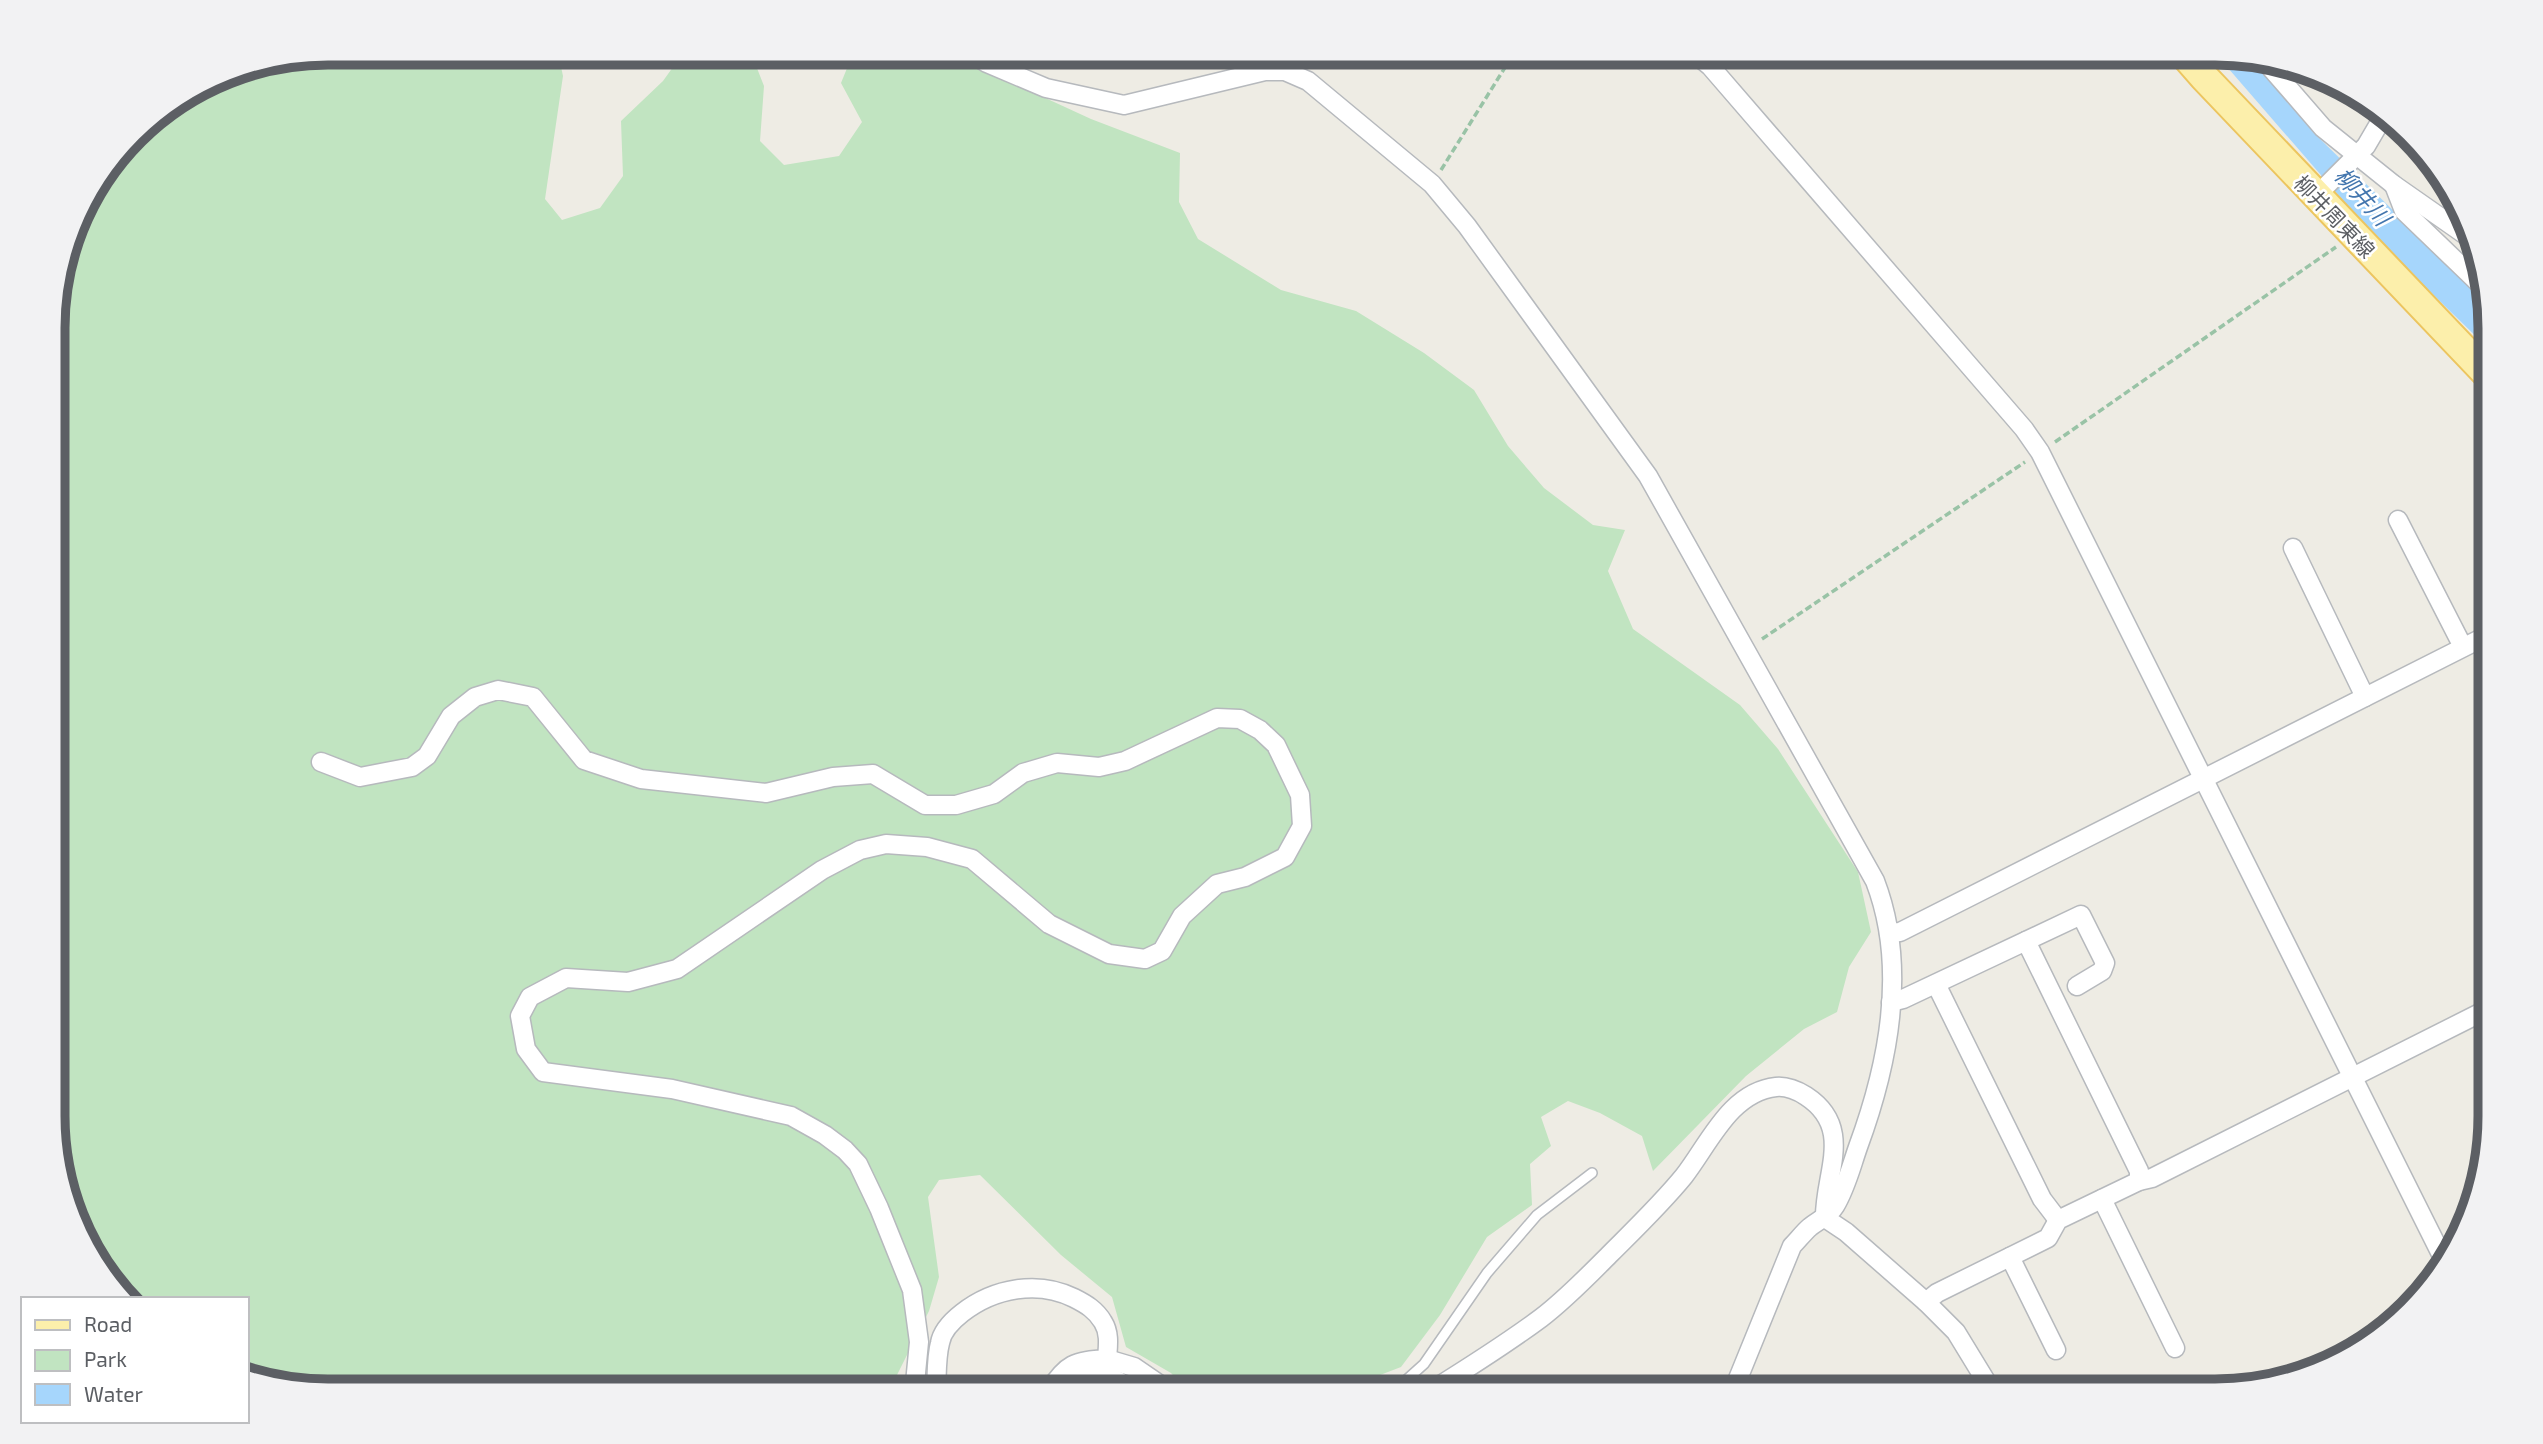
<svg xmlns="http://www.w3.org/2000/svg" width="2543" height="1444" viewBox="0 0 2543 1444" font-family="'Exo 2','Noto Sans JP',sans-serif">
<style>
.green{fill:#c1e4c1}
.water{fill:#a6d6fc}
.lines{fill:none;stroke-linecap:round;stroke-linejoin:round}
.service-casing{stroke:#b6b9bd;stroke-width:12}
.minor-casing{stroke:#b6b9bd;stroke-width:21}
.primary-casing{stroke:#ecc55f;stroke-width:32}
.path{stroke:#99c3a6;stroke-width:3.5;stroke-dasharray:7 3.5;stroke-linecap:butt}
.service{stroke:#fff;stroke-width:9}
.minor{stroke:#fff;stroke-width:18}
.primary{stroke:#fcefab;stroke-width:28}
.labels{text-anchor:middle;dominant-baseline:central;stroke-width:5;stroke-linejoin:round;paint-order:stroke}
.street-label{font-size:21px;fill:#5c5f64;stroke:#fff}
.water-label{font-size:23px;font-style:italic;fill:#4376ae;stroke:#fff}
.rim{fill:none;stroke:#5c5f64;stroke-width:9}
</style>
<rect width="100%" height="100%" fill="#eeece4"/>
<polygon class="green" points="328,53 558,53 563,76 545,199 562,220 600,208 623,176 621,121 663,81 683,53 751,53 764,86 760,141 784,165 839,156 862,122 841,83 852,56 864,53 915,53 978,67 1091,119 1180,153 1179,202 1198,239 1281,290 1356,311 1424,353 1474,390 1508,446 1544,488 1593,525 1625,530 1608,571 1633,629 1740,705 1778,749 1858,872 1871,932 1849,967 1837,1012 1804,1029 1746,1076 1653,1171 1642,1136 1600,1113 1568,1101 1541,1117 1551,1146 1530,1164 1532,1205 1487,1237 1440,1315 1401,1367 1354,1385 1329,1380 1303,1391 1188,1391 1171,1373 1126,1347 1112,1297 1061,1255 980,1175 939,1180 928,1197 939,1277 929,1311 889,1391 327,1391 257,1382 247,1378 247,1299 131,1299 99,1269 55,1152 55,292 81,206 146,121 223,73"/>
<polygon class="water" points="2215,53 2250,57 2317,136 2489,304 2490,350 2379,242"/>
<g class="lines">
<g class="service-casing">
<polyline id="service" points="1394,1391 1424,1364 1487,1273 1537,1215 1592,1173"/>
</g>
<g class="minor-casing">
<g id="minor">
<path d="M 971,53 L 987,63 L 1046,88 L 1124,105 L 1265,71 L 1285,71 L 1308,81 L 1432,184 L 1467,226 L 1648,476 L 1875,881 C 1908,967 1889,1063 1858,1147 C 1851,1167 1846,1188 1835,1206 C 1829,1216 1819,1220 1810,1227 C 1804,1232 1798,1240 1792,1246 L 1733,1391"/>
<polyline points="1694,53 1710,66 2024,429 2040,452 2446,1264"/>
<polyline points="2272,60 2271,68 2323,128 2394,185 2477,243"/>
<polyline points="2394,185 2404,211 2486,290"/>
<polyline points="2316,196 2366,146 2383,117"/>
<polyline points="2398,520 2463,647"/>
<polyline points="2293,548 2365,697"/>
<polyline points="321,762 360,777 412,767 427,756 451,716 475,697 498,690 533,697 584,760 641,779 766,793 833,777 873,774 925,805 956,805 994,794 1023,773 1057,763 1099,767 1125,761 1217,718 1240,719 1260,730 1276,745 1300,795 1302,826 1285,857 1245,877 1217,884 1182,916 1162,951 1145,959 1109,954 1049,924 972,859 927,847 886,844 860,850 822,870 677,969 628,982 566,978 530,997 520,1016 526,1049 543,1072 672,1089 791,1116 825,1135 845,1150 858,1164 879,1208 912,1290 919,1342 915,1383 920,1391"/>
<polyline points="1889,933 1900,932 2490,634"/>
<polyline points="2026,941 2139,1171 2139,1181"/>
<polyline points="1936,984 2042,1199 2058,1220"/>
<polyline points="1891,1002 1903,999 2081,915 2105,963 2102,971 2077,986"/>
<polyline points="2102,1199 2175,1348"/>
<polyline points="1825,1218 1846,1232 1926,1302 1956,1332 1992,1391"/>
<polyline points="2010,1257 2056,1350"/>
<polyline points="1926,1302 1937,1293 2048,1238 2058,1220 2139,1181 2152,1178 2490,1008"/>
<polyline points="1107,1359 1134,1367 1169,1391"/>
<path d="M 1051,1387 C 1084,1375 1103,1365 1132,1391"/>
<path d="M 936,1391 C 937,1376 936,1358 940,1343 C 942,1331 953,1320 962,1313 C 994,1288 1038,1280 1074,1298 C 1086,1304 1096,1310 1103,1322 C 1110,1333 1108,1346 1107,1359 C 1074,1361 1066,1364 1049,1391"/>
<path d="M 1431,1391 C 1468,1368 1506,1344 1541,1318 C 1566,1299 1589,1275 1611,1253 C 1636,1228 1662,1203 1684,1176 C 1709,1144 1730,1092 1776,1087 C 1786,1086 1798,1091 1806,1096 C 1855,1128 1824,1174 1825,1218"/>
</g>
</g>
<g class="primary-casing">
<polyline id="primary" points="2183,53 2204,77 2490,377"/>
</g>
<g class="path">
<polyline points="1441,170 1514,53"/>
<polyline points="2055,442 2336,247"/>
<polyline points="1762,639 2025,462"/>
</g>
<use href="#service" class="service"/>
<use href="#minor" class="minor"/>
<use href="#primary" class="primary"/>
</g>
<g class="labels">
<g class="street-label">
<text transform="translate(2335 216) rotate(46)">柳井周東線</text>
</g>
<g class="water-label">
<text transform="translate(2363 196) rotate(48)">柳井川</text>
</g>
</g>
<path d="M0 0H2543V1444H0ZM328 65H2215A263 263 0 0 1 2478 328V1116A263 263 0 0 1 2215 1379H328A263 263 0 0 1 65 1116V328A263 263 0 0 1 328 65Z" fill="#f2f2f3" fill-rule="evenodd"/>
<path class="rim" d="M328 65H2215A263 263 0 0 1 2478 328V1116A263 263 0 0 1 2215 1379H328A263 263 0 0 1 65 1116V328A263 263 0 0 1 328 65Z"/>
<rect x="21" y="1297" width="228" height="126" fill="#ffffff" stroke="#bebfc1" stroke-width="2"/>
<rect x="35" y="1320" width="35" height="10" fill="#fcefab" stroke="#bebfc1" stroke-width="2"/>
<text x="84" y="1332" font-size="21" fill="#5c5f64">Road</text>
<rect x="35" y="1350" width="35" height="21" fill="#c1e4c1" stroke="#bebfc1" stroke-width="2"/>
<text x="84" y="1367" font-size="21" fill="#5c5f64">Park</text>
<rect x="35" y="1384" width="35" height="21" fill="#a6d6fc" stroke="#bebfc1" stroke-width="2"/>
<text x="84" y="1402" font-size="21" fill="#5c5f64">Water</text>
</svg>
